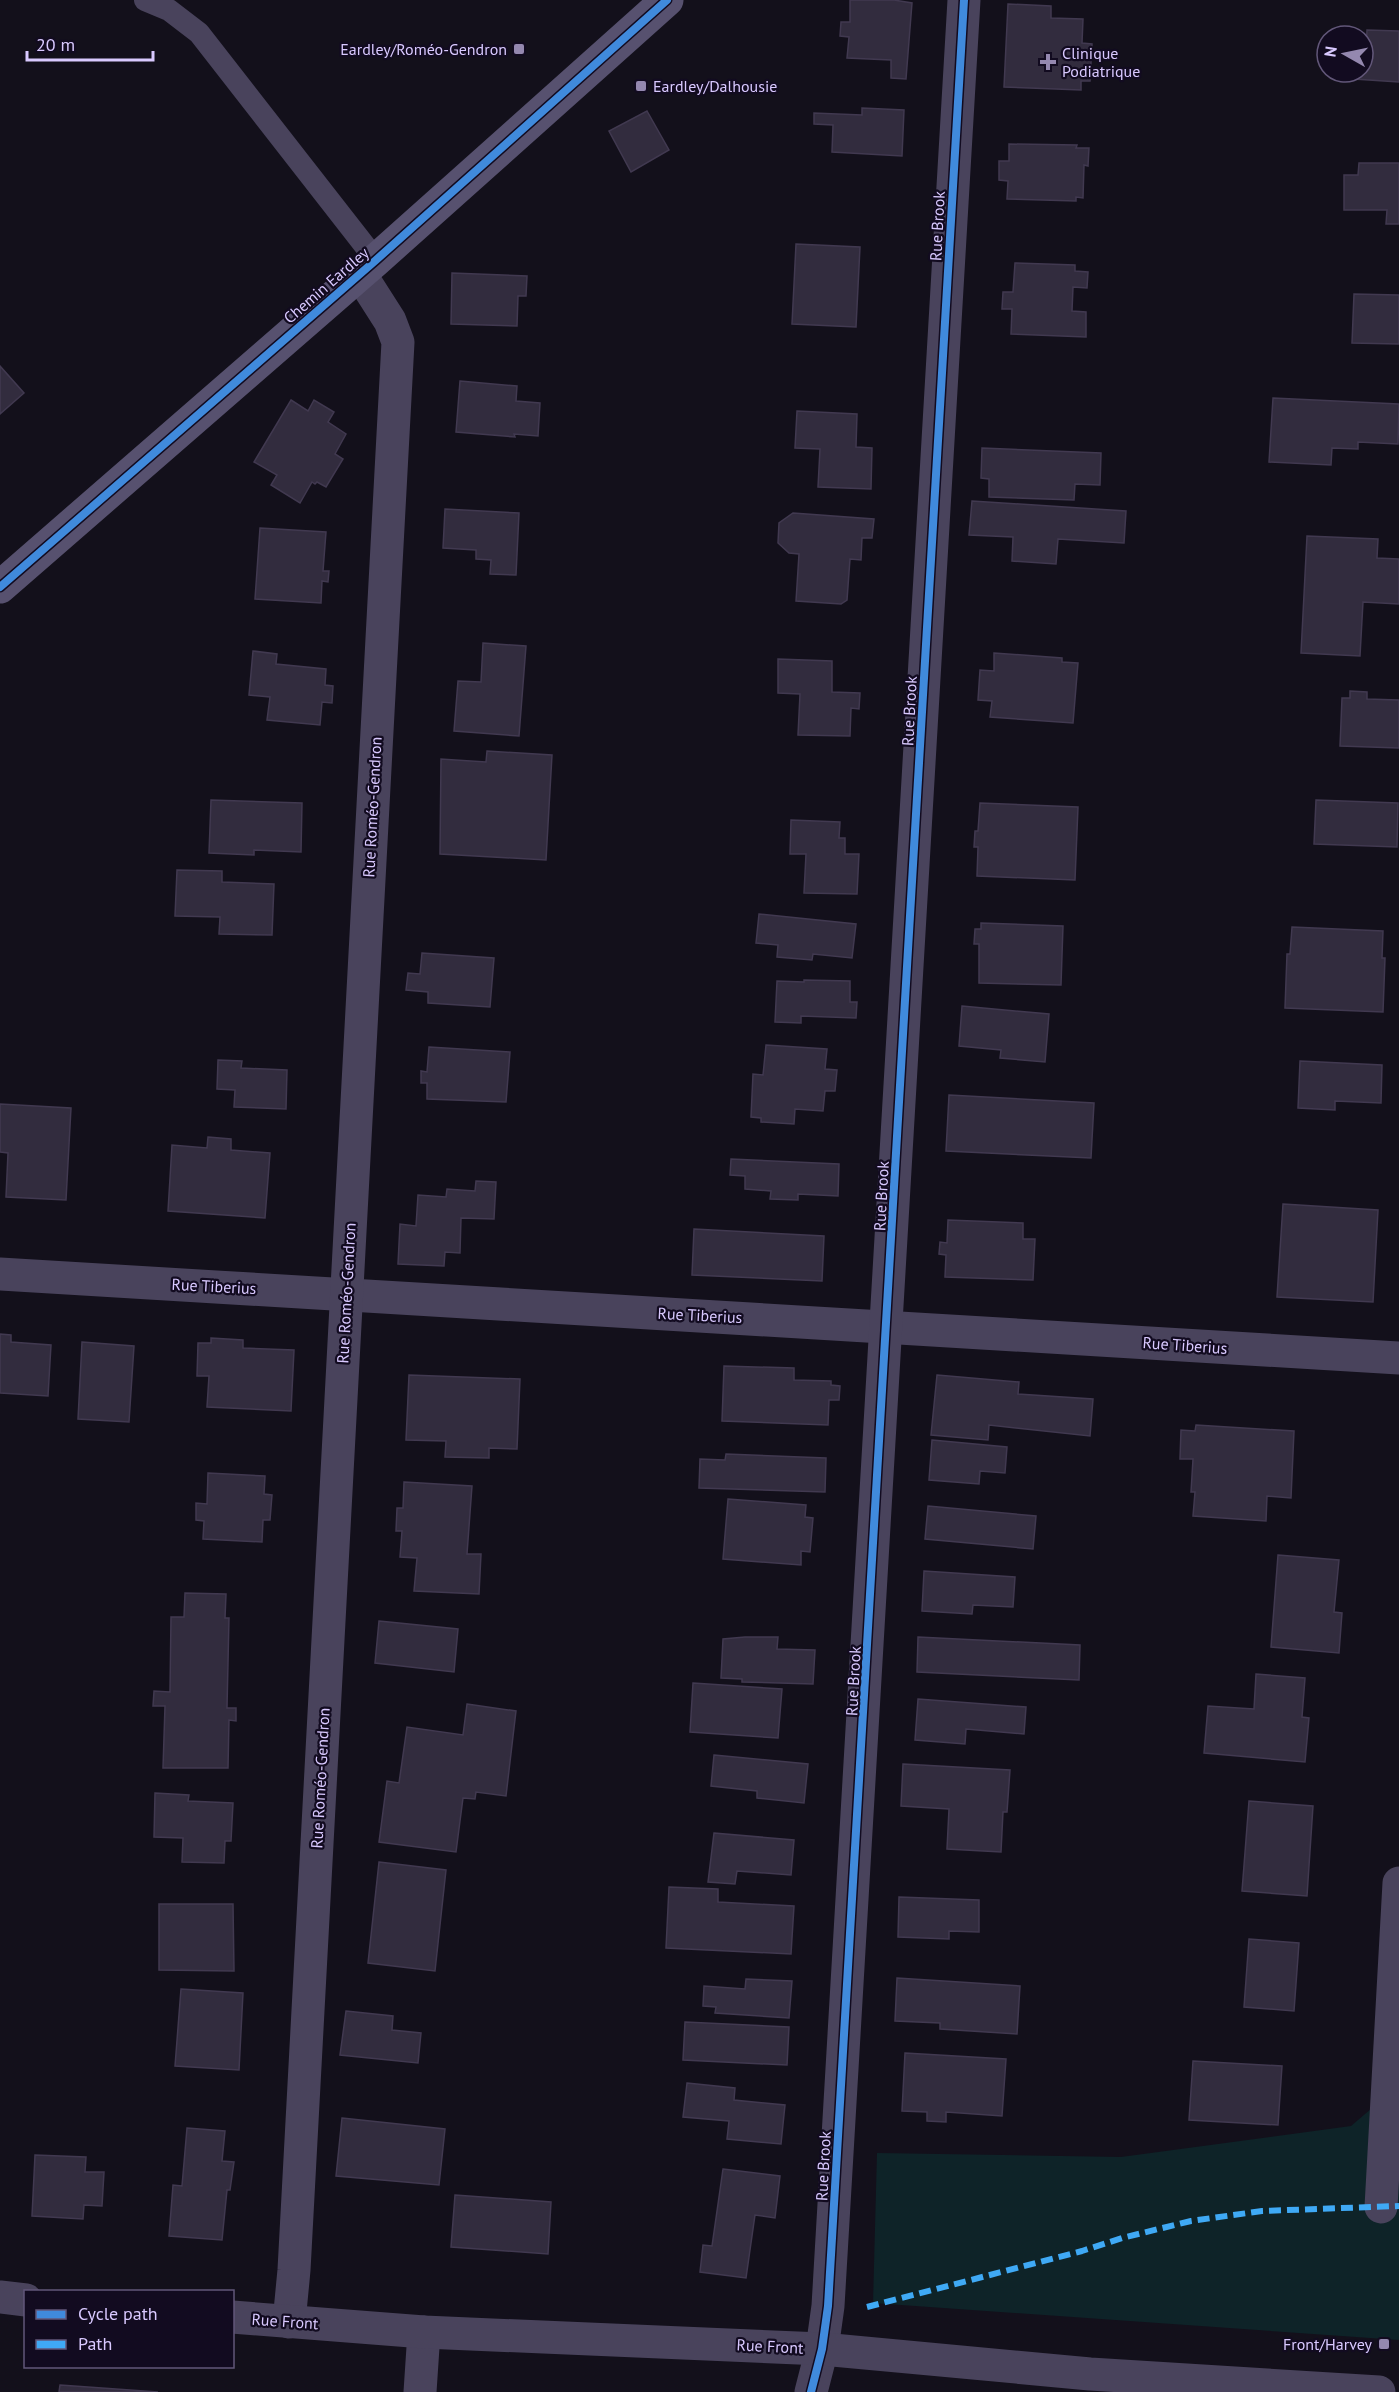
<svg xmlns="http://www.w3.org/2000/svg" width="1399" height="2392" viewBox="0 0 1399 2392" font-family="'PT Sans',sans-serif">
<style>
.green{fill:#0e2328}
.building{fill:#322c3e;stroke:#413950;stroke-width:1.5}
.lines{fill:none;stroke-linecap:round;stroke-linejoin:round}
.service{stroke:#49435c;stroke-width:22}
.minor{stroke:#49435c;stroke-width:33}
.tertiary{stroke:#49435c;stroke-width:33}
.secondary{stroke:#57516f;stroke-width:33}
.quiet{stroke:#3fa9f5;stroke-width:6;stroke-dasharray:12 6;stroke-linecap:butt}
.cycleway-casing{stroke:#120b20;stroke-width:11}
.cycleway{stroke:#408adc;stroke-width:8}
.poi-dot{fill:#9488af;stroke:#120b20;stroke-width:2}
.labels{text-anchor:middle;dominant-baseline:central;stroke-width:4.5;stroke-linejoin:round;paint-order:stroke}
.poi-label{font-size:16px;fill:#d9c9ff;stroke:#120b20;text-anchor:end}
.street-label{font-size:16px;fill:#d9c9ff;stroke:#120b20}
</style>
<rect width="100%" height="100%" fill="#13101b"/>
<polygon class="green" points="1399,2085 1399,2340 873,2303 877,2153 1121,2157 1351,2126"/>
<g class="building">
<polygon points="850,0 894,0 912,3 906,79 891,78 891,60 847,58 849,37 840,36 841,22 850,22"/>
<polygon points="1008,4 1051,6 1051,18 1083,19 1082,43 1092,44 1090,81 1081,81 1081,90 1004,87"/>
<polygon points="1367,30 1399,31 1399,82 1354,79 1354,72 1363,72 1363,53 1366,53"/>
<polygon points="862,108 904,110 902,156 832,152 833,125 814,124 814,113 862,115"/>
<polygon points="647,111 669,150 631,172 609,131"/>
<polygon points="1009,144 1077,145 1076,148 1089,148 1088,166 1084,165 1083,198 1076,197 1076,201 1007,199 1008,181 999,180 999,161 1009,161"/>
<polygon points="1359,163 1399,163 1399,224 1386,224 1387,210 1344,210 1344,175 1358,175"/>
<polygon points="796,244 860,247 856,327 792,324"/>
<polygon points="1015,263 1075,265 1075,271 1088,272 1087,288 1073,287 1072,311 1086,312 1086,337 1011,334 1012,309 1002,309 1003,292 1013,292"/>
<polygon points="452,273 527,276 526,296 518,296 517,326 451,324"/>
<polygon points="1354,294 1399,295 1399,344 1352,343"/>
<polygon points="0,366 24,393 0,414"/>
<polygon points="460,381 517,386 516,401 540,403 538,436 514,434 515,437 456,432"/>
<polygon points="1273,398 1399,404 1398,444 1358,442 1358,449 1332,448 1331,465 1269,462"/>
<polygon points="291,400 308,411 314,400 334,412 328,422 346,434 335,454 343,459 326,487 317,482 315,484 312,482 300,503 271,485 277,475 254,462"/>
<polygon points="797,411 857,414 856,447 872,448 871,489 818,487 820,449 795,448"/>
<polygon points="982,448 1101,453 1100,485 1075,484 1074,500 989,497 989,479 981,478"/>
<polygon points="972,501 1126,511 1124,543 1058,539 1056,564 1012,561 1013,537 969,535"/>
<polygon points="445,509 519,513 516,575 490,574 491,560 476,559 476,550 443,548"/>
<polygon points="793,513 874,519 872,538 862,538 861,560 850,559 847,600 841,604 796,601 799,554 789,553 778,543 779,523"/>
<polygon points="260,528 326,532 323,571 329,571 328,582 322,581 321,603 255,599"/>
<polygon points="1307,536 1378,539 1377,558 1399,559 1399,604 1363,602 1360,656 1301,653"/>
<polygon points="483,643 526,646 519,736 454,731 458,681 481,682"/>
<polygon points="253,651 277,654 276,664 326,669 325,685 333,686 332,703 322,702 320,725 267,720 270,697 249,695"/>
<polygon points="994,653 1062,658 1062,662 1078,663 1073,723 990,717 992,701 978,700 980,670 994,671"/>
<polygon points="778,659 832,661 832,692 860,693 859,709 851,708 850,736 798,735 800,694 778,693"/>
<polygon points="1350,691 1367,692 1367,699 1399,700 1399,748 1340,746 1342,698 1350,698"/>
<polygon points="487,751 552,755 546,860 440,854 441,759 486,762"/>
<polygon points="211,800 302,803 301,852 254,850 254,855 209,853"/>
<polygon points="1316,800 1398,803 1397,847 1314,844"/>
<polygon points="980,803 1078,807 1075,880 977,876 978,847 974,847 975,831 978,831"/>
<polygon points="791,820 840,822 839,838 845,838 845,854 859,854 857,894 804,893 806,854 790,854"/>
<polygon points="177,870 222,871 222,882 274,884 272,935 219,934 220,917 175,916"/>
<polygon points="759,914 856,924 852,958 813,954 812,960 777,957 778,945 756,943"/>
<polygon points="981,923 1063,926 1061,985 979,983 979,944 974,944 975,929 981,929"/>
<polygon points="1292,927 1383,931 1382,958 1385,958 1383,1012 1285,1008 1287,954 1290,954"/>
<polygon points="422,953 494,958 490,1007 428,1003 428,992 406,990 408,973 420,974"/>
<polygon points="804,980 850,981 850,1002 857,1002 856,1018 801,1016 801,1023 775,1022 777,981 804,982"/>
<polygon points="962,1006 1049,1014 1045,1062 1000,1058 1001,1050 959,1046"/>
<polygon points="766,1045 827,1049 825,1069 837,1070 835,1091 825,1091 823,1111 795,1109 794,1124 761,1122 761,1118 751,1117 753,1074 763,1075"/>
<polygon points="429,1047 510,1052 506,1102 427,1099 427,1083 421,1083 421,1071 427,1072"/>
<polygon points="218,1060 242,1061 241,1068 287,1070 286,1109 234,1107 235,1090 217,1089"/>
<polygon points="1300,1061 1382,1065 1381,1103 1335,1101 1335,1110 1298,1108"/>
<polygon points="949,1095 1094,1103 1091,1158 946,1151"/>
<polygon points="0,1104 71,1108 66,1200 6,1197 8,1153 0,1152"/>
<polygon points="208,1137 231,1139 231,1150 270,1153 265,1218 168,1211 172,1145 207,1148"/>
<polygon points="731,1159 839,1164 838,1196 798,1194 798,1200 770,1199 771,1191 745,1189 745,1176 730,1175"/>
<polygon points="476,1181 496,1182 494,1219 461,1218 460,1253 445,1252 444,1266 398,1264 400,1224 416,1226 418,1195 446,1197 447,1189 475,1191"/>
<polygon points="1283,1204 1378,1210 1373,1302 1277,1297"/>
<polygon points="948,1220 1023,1223 1023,1239 1035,1239 1033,1280 945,1277 946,1255 939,1254 940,1242 947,1243"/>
<polygon points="694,1229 824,1236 822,1281 692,1275"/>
<polygon points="0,1334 11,1335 11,1342 51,1345 48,1396 0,1393"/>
<polygon points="211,1338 243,1340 243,1348 294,1350 291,1411 207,1407 209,1376 197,1376 198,1343 211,1343"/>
<polygon points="82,1342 134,1346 129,1422 78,1419"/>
<polygon points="724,1366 794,1368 794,1380 831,1381 831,1385 840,1386 839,1400 829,1400 828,1425 722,1421"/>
<polygon points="409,1375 520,1379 517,1449 489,1448 489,1458 445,1457 446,1441 406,1440"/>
<polygon points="937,1375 1019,1382 1018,1394 1093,1399 1090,1436 989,1425 988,1440 931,1435"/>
<polygon points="1196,1425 1294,1431 1291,1498 1267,1496 1266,1521 1193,1516 1195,1492 1191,1492 1193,1459 1180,1459 1181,1430 1195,1431"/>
<polygon points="932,1440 1007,1447 1005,1473 980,1471 979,1484 929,1480"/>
<polygon points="726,1454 826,1458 825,1492 699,1488 700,1459 725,1460"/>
<polygon points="208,1473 265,1476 264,1494 272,1495 270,1520 263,1520 262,1542 203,1539 204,1521 196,1520 196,1503 207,1504"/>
<polygon points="404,1482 472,1486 467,1554 481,1554 479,1594 414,1591 417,1558 400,1557 402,1531 396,1531 397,1508 403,1508"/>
<polygon points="728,1499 806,1505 805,1517 813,1518 810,1552 801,1551 801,1565 723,1559"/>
<polygon points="928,1506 1036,1516 1033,1549 925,1539"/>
<polygon points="1278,1555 1339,1560 1334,1612 1342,1613 1339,1653 1271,1647"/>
<polygon points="924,1571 1015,1577 1013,1607 973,1605 972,1614 922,1611"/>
<polygon points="185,1593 226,1594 225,1618 229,1618 227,1708 236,1708 236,1721 229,1720 228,1768 163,1768 165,1706 153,1706 154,1691 170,1692 171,1617 184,1617"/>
<polygon points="379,1621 458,1629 454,1672 375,1663"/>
<polygon points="745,1637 778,1637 777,1649 815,1650 813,1684 742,1682 742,1679 721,1678 723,1639"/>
<polygon points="918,1637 1080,1645 1079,1680 917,1672"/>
<polygon points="1256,1674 1305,1678 1302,1717 1309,1718 1305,1762 1204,1753 1208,1706 1254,1709"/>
<polygon points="693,1683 782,1689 778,1738 690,1732"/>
<polygon points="918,1699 1026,1707 1024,1734 966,1729 965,1744 915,1740"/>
<polygon points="467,1704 516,1711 506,1796 476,1792 475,1799 463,1798 456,1852 379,1842 387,1781 399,1783 407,1727 463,1735"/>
<polygon points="714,1755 808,1764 804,1803 757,1798 757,1791 711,1786"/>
<polygon points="903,1764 1010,1770 1007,1812 1003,1812 1001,1852 947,1849 949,1809 901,1806"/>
<polygon points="155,1793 189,1795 188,1801 233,1803 231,1841 225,1841 224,1863 182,1862 183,1838 154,1837"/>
<polygon points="1249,1801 1313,1806 1307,1896 1242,1891"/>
<polygon points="714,1833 794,1840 791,1875 737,1871 735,1884 708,1882"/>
<polygon points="379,1862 446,1870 435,1971 368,1963"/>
<polygon points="669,1887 718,1889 718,1902 794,1906 791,1954 666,1948"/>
<polygon points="899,1897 979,1900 979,1932 949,1931 949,1939 898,1937"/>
<polygon points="159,1904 233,1904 234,1971 159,1970"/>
<polygon points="1249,1939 1299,1943 1294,2011 1244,2007"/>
<polygon points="897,1978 1020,1986 1017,2034 940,2029 940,2023 895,2021"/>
<polygon points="746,1979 792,1981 789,2018 715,2013 716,2007 703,2006 704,1986 745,1989"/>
<polygon points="181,1989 243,1993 239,2070 175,2066"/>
<polygon points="346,2011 393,2016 392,2030 421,2033 418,2063 340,2055"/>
<polygon points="685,2022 789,2027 787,2065 683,2060"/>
<polygon points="905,2053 1006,2059 1002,2116 946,2112 946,2122 927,2121 927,2112 902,2111"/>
<polygon points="1193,2061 1282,2066 1278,2125 1189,2120"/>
<polygon points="687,2083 735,2088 734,2100 785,2105 781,2144 727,2139 729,2121 683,2117"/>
<polygon points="342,2118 445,2129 439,2185 336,2176"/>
<polygon points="187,2128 225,2131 222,2161 234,2162 230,2190 227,2190 222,2240 169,2236 173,2185 182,2186"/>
<polygon points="35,2155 86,2157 85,2172 104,2172 102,2206 84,2205 83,2219 32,2216"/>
<polygon points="723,2169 780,2176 775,2218 755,2215 746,2278 700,2272 703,2245 712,2246"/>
<polygon points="455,2195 551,2202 548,2254 451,2247"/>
<polygon points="60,2385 158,2392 59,2392"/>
</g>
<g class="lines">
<polyline class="service" points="145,0 169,10 199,33 376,260"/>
<g class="minor">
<polyline points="0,1274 1399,1358"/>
<polyline points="1381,2207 1399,1883"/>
<polyline points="289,2322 294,2270 398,342 390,321 360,274"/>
<polyline points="420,2392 424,2332"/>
<polyline points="811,2392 822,2349 828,2306 964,0"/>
</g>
<g class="tertiary">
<polyline points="0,2297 26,2300"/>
<polyline points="232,2317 424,2332 822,2349 1090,2374 1379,2392"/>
</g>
<polyline class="secondary" points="0,587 376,260 667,0"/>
<polyline class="quiet" points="867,2307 1082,2251 1122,2238 1191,2221 1262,2211 1399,2206"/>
<g class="cycleway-casing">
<g id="cycleway">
<polyline points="0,587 376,260 667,0"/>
<polyline points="811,2392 822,2349 828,2306 964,0"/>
</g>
</g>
<use href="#cycleway" class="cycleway"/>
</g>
<g class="poi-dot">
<rect x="513" y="43" width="12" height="12" rx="3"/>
<path d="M1045 53h6v6h6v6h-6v6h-6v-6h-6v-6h6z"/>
<rect x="635" y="80" width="12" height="12" rx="3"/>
<rect x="1378" y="2338" width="12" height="12" rx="3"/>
</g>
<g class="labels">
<g class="poi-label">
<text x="507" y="49">Eardley/Roméo-Gendron</text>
<text x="1062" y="53" text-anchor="start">Clinique<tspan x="1062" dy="18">Podiatrique</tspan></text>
<text x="653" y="86" text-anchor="start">Eardley/Dalhousie</text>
<text x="1372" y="2344">Front/Harvey</text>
</g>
<g class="street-label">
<text transform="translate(937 226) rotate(-87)">Rue Brook</text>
<text transform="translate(326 285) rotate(-41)">Chemin Eardley</text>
<text transform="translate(909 711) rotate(-87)">Rue Brook</text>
<text transform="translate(372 807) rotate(-87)">Rue Roméo-Gendron</text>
<text transform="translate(881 1196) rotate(-87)">Rue Brook</text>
<text transform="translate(214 1286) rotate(3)">Rue Tiberius</text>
<text transform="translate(346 1293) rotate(-87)">Rue Roméo-Gendron</text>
<text transform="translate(700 1315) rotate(3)">Rue Tiberius</text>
<text transform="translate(1185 1345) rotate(4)">Rue Tiberius</text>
<text transform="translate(853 1681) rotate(-87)">Rue Brook</text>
<text transform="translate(320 1778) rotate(-87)">Rue Roméo-Gendron</text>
<text transform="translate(823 2166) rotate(-87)">Rue Brook</text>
<text transform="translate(285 2321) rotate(4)">Rue Front</text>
<text transform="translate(770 2346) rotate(3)">Rue Front</text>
</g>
</g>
<rect x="24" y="2290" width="210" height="78" fill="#120b20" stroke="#625779" stroke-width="1.5"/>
<rect x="36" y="2310" width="30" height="9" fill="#408adc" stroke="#625779" stroke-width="1.5"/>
<text x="78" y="2320" font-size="18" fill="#d9c9ff">Cycle path</text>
<rect x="36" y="2340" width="30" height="9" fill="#3fa9f5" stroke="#625779" stroke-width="1.5"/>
<text x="78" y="2350" font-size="18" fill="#d9c9ff">Path</text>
<g transform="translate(1345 54) rotate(279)"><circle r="28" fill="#120b20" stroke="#625779" stroke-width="1.5"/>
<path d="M0-4.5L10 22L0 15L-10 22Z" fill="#9488af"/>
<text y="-9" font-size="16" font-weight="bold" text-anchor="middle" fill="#d9c9ff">N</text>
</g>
<path d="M27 51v9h126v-9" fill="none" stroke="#d9c9ff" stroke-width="3"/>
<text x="36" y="51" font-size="18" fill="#d9c9ff" stroke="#120b20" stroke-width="4.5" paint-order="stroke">20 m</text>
</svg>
